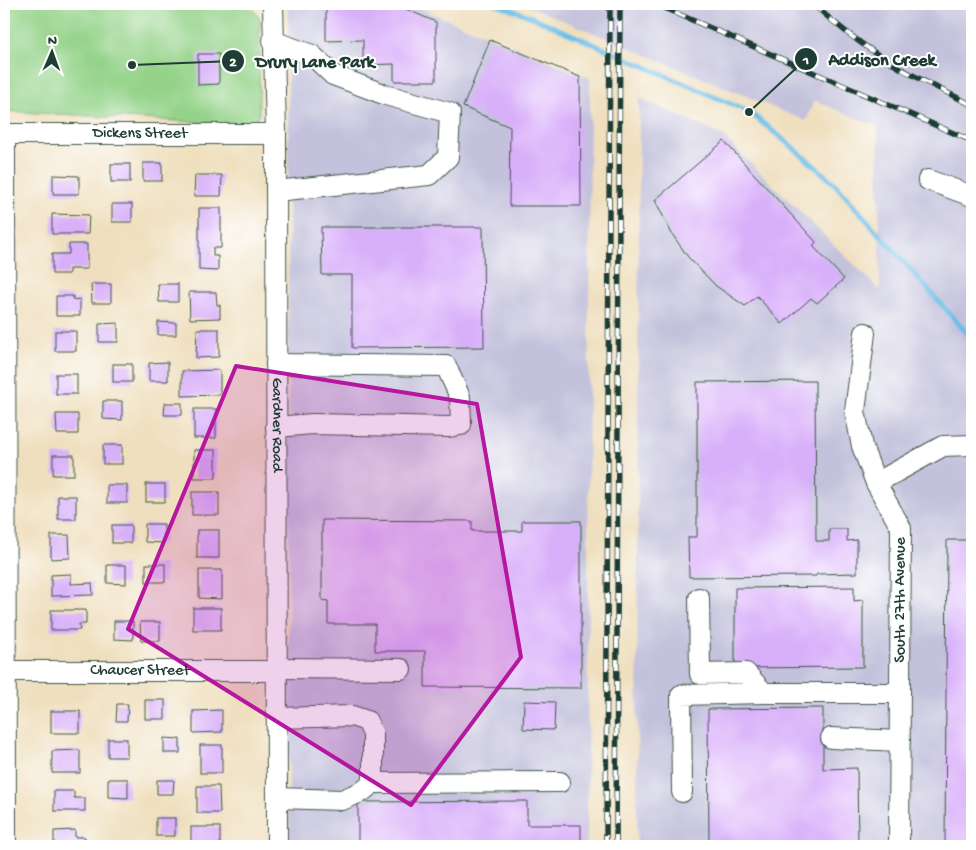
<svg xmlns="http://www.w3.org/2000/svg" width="976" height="850" viewBox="0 0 976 850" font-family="'Gochi Hand',sans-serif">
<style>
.industrial{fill:#c3c1db}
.green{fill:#94d389;stroke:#5a885e}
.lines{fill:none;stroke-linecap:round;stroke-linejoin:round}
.stream{stroke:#6bbde7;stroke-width:5}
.building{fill:#d8aff9}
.minor-casing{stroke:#3e5549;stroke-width:22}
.minor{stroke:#fff;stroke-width:20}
.rail-casing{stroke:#1f3d34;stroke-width:5.5}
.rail{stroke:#fff;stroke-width:4;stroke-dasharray:11;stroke-linecap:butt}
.marked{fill:#b5179e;fill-opacity:0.2;stroke:#b5179e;stroke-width:4;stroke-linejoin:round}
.labels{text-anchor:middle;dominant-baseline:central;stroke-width:4;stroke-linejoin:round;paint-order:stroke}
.street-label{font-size:16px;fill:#1f3d34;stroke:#fff}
.leader{fill:none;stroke:#1f3d34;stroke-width:2}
.callout-dot{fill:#1f3d34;stroke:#fff;stroke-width:2}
.mark-label{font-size:15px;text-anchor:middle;font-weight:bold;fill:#fff}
.callout-label{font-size:18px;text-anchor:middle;font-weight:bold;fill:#1f3d34;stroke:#fff;stroke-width:4;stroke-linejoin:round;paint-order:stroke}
</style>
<rect width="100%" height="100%" fill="#fff"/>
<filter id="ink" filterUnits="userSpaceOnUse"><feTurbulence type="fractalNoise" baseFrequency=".02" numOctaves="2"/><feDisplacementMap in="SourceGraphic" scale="10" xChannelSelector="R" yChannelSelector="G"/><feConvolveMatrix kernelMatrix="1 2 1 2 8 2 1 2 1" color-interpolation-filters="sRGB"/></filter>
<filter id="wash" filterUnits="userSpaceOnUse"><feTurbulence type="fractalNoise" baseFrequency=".0096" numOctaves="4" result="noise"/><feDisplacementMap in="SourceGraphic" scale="20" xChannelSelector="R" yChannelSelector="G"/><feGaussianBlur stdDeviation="1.12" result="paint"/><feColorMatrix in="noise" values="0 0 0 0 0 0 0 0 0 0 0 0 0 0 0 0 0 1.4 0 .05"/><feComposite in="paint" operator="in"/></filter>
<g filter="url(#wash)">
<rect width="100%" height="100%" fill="#efdfbe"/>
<g class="industrial">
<polygon points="288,4 410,4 590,78 587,846 289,846"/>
<polygon points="524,4 972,4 972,846 637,846 639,98 723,136 880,290 878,127 814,100 806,121"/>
</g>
<path class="green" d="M 5,4 L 139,4 L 146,6 L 245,6 C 252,9 257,12 260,20 L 259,115 L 254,122 L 245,125 L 4,111 L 4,7 Z"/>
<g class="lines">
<polyline class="stream" points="496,4 527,15 749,112 795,149 834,183 972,339"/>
</g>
<g id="blocks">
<g class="building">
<polygon points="326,4 394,4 436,22 436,81 394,81 394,64 363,65 363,40 326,41"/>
<polygon points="490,40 580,77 581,206 509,206 510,127 463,107"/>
<polygon points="198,54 219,54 219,84 198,85"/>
<polygon points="724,141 816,242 813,246 844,279 817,303 811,298 782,324 757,296 745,306 716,286 688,257 672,234 655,200"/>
<rect x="143" y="163" width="19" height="18"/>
<rect x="111" y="164" width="19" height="18"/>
<polygon points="53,175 79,176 79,194 53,194"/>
<polygon points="195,175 222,175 221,196 194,196"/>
<rect x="112" y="204" width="20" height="18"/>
<polygon points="199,208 221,208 221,248 213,248 213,256 218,256 218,271 199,270"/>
<polygon points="52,214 89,215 88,234 52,234"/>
<polygon points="321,227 483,227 484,347 352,348 352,275 322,275"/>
<polygon points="69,244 87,244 87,269 69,269 69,274 52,274 52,254 69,254"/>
<polygon points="91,284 111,284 111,303 92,303"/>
<polygon points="158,284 178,284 178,302 159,302"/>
<polygon points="189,292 216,292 217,305 220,305 220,318 190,319"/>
<polygon points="56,296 73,296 73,300 80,299 80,316 56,316"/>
<polygon points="158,322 176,323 176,335 158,335"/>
<polygon points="118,323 118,342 99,342 99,324"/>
<polygon points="197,329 219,329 219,357 196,358"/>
<rect x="55" y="331" width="21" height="20"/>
<polygon points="168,362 168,381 149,381 149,363"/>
<rect x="113" y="364" width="19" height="18"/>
<polygon points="220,370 220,395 182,396 182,371"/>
<rect x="56" y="374" width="21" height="20"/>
<polygon points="815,381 816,541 829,541 829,529 847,529 847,541 857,540 857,573 817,574 816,576 689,577 688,537 697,537 697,382"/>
<polygon points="103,401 122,401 122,420 103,419"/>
<polygon points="165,403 182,403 182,415 164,415"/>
<rect x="194" y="409" width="22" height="29"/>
<polygon points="56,414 78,414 78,434 57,434"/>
<rect x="103" y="445" width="19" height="19"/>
<rect x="194" y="450" width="22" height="28"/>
<rect x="53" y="455" width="21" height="20"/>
<rect x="146" y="484" width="19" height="18"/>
<rect x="107" y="485" width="20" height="18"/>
<rect x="192" y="492" width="27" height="23"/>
<rect x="58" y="496" width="18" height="23"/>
<polygon points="322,520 472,521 472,531 522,531 522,521 581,521 581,688 425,687 425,651 375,651 375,624 328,624 328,601 322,600"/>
<polygon points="145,524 164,524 164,543 145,542"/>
<rect x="112" y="525" width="19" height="18"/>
<rect x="197" y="530" width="22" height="28"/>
<polygon points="51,535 69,535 70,558 51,559"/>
<polygon points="947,540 972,540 972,846 945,846"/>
<rect x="146" y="564" width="19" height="18"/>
<polygon points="107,565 126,565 126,584 107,583"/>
<polygon points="199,570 222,570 222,599 199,598"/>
<polygon points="71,574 71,584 92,583 93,595 51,596 51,575"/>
<polygon points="854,587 854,601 863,600 863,667 735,668 735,588"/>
<rect x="193" y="608" width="28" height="22"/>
<polygon points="51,610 86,610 86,624 79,624 80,630 51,630"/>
<polygon points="114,621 133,621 133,640 114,639"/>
<polygon points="140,622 160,622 160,641 141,641"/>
<rect x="145" y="700" width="20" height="19"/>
<polygon points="524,701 555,702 554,730 523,729"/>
<polygon points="117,704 128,704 127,721 116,721"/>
<polygon points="823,708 823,769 857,768 858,846 709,846 708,709"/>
<polygon points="222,710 222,732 193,733 193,711"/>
<rect x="51" y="711" width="29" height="22"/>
<polygon points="164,738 180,739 180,753 164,753"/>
<rect x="108" y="739" width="19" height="18"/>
<rect x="200" y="745" width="22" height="28"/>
<polygon points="80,750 80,773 52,773 52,751"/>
<polygon points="108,779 128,779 128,798 108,797"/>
<polygon points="157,780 174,780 173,794 157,794"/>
<polygon points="197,786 219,786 220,813 197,813"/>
<polygon points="54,791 74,791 74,798 85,798 85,811 54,811"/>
<polygon points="527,801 527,825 581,825 581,846 358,846 358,802"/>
<rect x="156" y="818" width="19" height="18"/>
<rect x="191" y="827" width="29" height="19"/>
<polygon points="75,830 75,837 85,837 85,846 54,846 54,831"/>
</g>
</g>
</g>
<g filter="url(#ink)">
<use href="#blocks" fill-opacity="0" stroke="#3e5549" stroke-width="1"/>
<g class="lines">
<g class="minor-casing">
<g id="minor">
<path id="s1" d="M 273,4 L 276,134 L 277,846"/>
<polyline points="273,41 312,55 333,75 386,95 450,113 448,157 429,175 276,191"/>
<path id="s2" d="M 4,134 L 276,134"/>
<polyline points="5,134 6,846"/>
<polyline points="928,180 972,196"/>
<polyline points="865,333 855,411 862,446 876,483 901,528 899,846"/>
<polyline points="276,364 446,366 460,397 461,425 449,427 313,424 276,427"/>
<polyline points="876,483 943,446 972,445"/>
<polyline points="699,598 700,674 746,673 764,693 900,693"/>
<polyline points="277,668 401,669"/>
<path id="s3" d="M 4,671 L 277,671"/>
<polyline points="277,718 352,716 367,721 373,734 373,783"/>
<polyline points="831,738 900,741"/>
<polyline points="682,792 681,695 764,693"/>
<polyline points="277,798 342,800 363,791 373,783 560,782"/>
</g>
</g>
<use href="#minor" class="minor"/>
<g class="rail-casing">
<g id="rail">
<polyline points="655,4 972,141"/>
<path d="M 813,4 C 833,22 854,39 877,54 C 907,74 940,89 972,105"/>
<polyline points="606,846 610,4"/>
<polyline points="616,846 620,4"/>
</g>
</g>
<use href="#rail" class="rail"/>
</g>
</g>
<path class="marked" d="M 236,366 L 477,404 L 521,657 L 411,805 L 128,629 Z"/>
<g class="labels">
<g class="street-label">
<text stroke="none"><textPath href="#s2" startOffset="136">Dickens Street</textPath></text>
<text stroke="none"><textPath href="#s1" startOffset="421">Gardner Road</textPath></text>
<text transform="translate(901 600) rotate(-90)">South 27th Avenue</text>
<text stroke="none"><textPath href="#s3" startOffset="136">Chaucer Street</textPath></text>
</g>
</g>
<path class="leader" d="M749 112L806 59M132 65L233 61"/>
<g class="callout-dot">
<circle cx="749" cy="112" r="5"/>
<circle cx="132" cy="65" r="5"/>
<circle cx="806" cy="59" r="12"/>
<circle cx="233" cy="61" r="12"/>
</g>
<g class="mark-label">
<text x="806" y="64">1</text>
<text x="233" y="66">2</text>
</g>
<g class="callout-label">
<text x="882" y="65">Addison Creek</text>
<text x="315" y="67">Drury Lane Park</text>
</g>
<rect width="976" height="850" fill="none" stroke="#fff" stroke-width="20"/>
<g transform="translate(52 52) rotate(2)" stroke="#ffffff" stroke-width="4" paint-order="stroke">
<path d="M0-4L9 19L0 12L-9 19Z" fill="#1f3d34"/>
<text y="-8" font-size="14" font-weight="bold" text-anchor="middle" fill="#1f3d34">N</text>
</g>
</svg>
